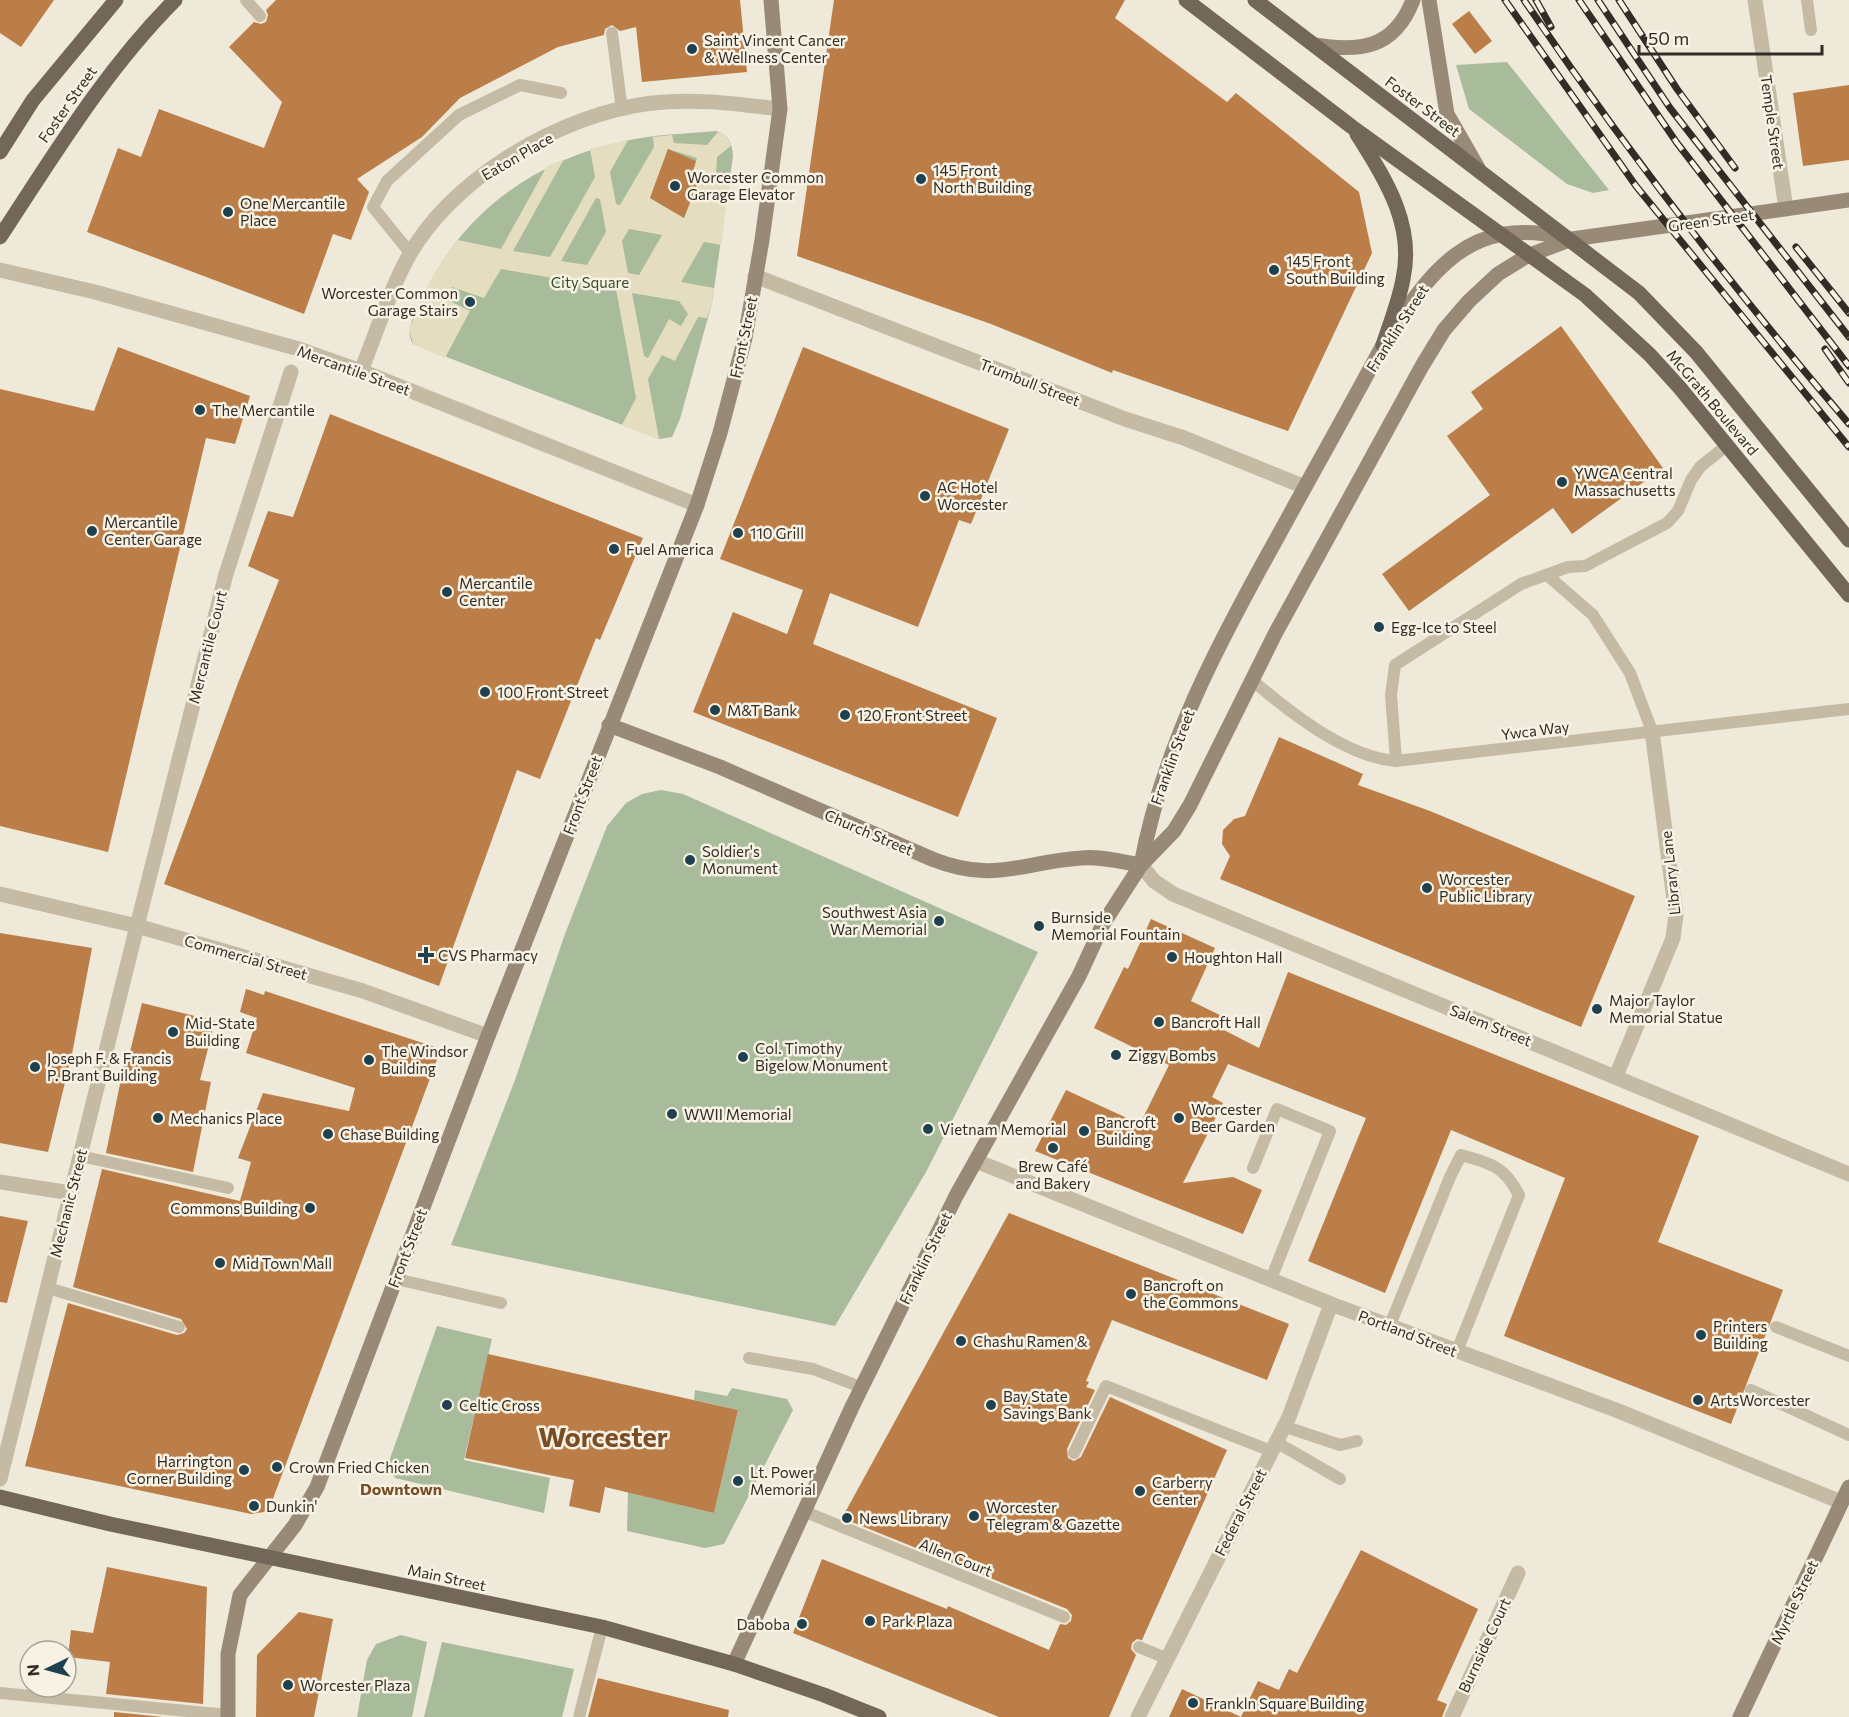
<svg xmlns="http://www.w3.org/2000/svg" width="1849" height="1717" viewBox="0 0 1849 1717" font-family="Commissioner,sans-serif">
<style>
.green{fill:#a8bb9a}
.plaza{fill:#e5ddc0;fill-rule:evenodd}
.building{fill:#bb7e49}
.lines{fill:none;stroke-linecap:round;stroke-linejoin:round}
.service{stroke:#c5bba5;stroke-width:12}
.pedestrian{stroke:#c5bba5;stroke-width:15}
.minor{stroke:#c5bba5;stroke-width:15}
.tertiary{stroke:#c5bba5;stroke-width:15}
.secondary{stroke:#988a77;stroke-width:15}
.primary{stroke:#726758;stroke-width:15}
.rail-casing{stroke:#312c26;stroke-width:7}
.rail{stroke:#f7f2e4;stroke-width:4.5;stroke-dasharray:14;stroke-linecap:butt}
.poi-dot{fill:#1f414f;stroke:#f7f2e4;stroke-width:2}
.labels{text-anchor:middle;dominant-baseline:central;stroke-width:5;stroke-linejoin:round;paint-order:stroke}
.poi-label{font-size:15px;fill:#312c26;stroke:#f7f2e4;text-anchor:start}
.street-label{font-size:15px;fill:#312c26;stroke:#f7f2e4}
.park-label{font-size:15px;fill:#394d2c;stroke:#f7f2e4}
.neighbourhood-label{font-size:16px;font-weight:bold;fill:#794d26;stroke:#f7f2e4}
.town-label{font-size:27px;font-weight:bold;fill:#794d26;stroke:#f7f2e4}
</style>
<rect width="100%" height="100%" fill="#eee9d8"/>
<g class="green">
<polygon points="1507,62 1609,190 1593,193 1567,184 1469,109 1456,65"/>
<path d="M 716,131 C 729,135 732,143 733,156 L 712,303 L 680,419 L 672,437 L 659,439 L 413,344 C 403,329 418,308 425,293 C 463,211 538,159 625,141 C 655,134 686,134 716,131 Z"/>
<polygon points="661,790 683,794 1038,952 926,1172 835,1326 451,1245 515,1080 565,934 607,826 626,803 642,794"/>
<polygon points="437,1326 492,1339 464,1460 550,1478 544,1513 395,1478 387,1467"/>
<polygon points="732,1388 787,1399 793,1410 724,1544 705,1548 627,1531 628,1492 714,1513 738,1410 694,1400 695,1390 727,1396"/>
<polygon points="401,1635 427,1642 412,1717 357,1717 367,1660 376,1644"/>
<polygon points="442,1642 574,1669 562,1717 424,1717"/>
</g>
<path class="plaza" d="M 718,132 L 724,134 L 732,145 L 717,157 L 716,175 L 730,177 L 721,245 L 704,242 L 681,282 L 714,288 L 712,303 L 707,318 L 698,317 L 675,361 L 662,355 L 648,379 L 659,439 L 622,425 L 636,398 L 616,289 L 501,269 L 484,298 L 452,287 L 448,300 L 470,311 L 445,358 L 413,344 L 409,329 L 430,281 L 448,253 L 458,240 L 501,249 L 547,166 L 564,159 L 513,251 L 550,257 L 595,177 L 590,149 L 628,140 L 610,172 L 616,204 L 620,205 L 654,147 L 653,137 L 672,135 L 674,143 L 707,145 ZM 668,149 L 697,158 L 693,171 L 701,174 L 684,218 L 650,198 ZM 596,198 L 600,199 L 606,232 L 587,265 L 561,261 ZM 629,229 L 662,235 L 639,275 L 628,273 L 622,241 ZM 632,293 L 679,301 L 688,314 L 681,326 L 669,319 L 648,358 L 644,356 Z"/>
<g class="building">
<polygon points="0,0 54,0 21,47 0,33"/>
<polygon points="276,0 740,0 747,72 642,82 636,27 620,31 612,25 605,29 604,35 558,47 460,98 422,137 357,179 369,192 351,240 333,234 304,314 87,232 118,148 141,157 159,109 264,148 282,102 229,47 254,22 261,24 266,22 268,15 266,10"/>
<polygon points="834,0 1125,0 1115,18 1227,102 1236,93 1359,192 1372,253 1288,431 1113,370 1112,373 991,324 797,256"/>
<polygon points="1469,11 1492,41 1475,54 1452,24"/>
<polygon points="1849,85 1849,160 1803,166 1793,93"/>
<polygon points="668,149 696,161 693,171 701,174 684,218 650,198"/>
<polygon points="1561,326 1663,468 1572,534 1553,508 1409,611 1382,574 1490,495 1447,436 1483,409 1471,392"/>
<polygon points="118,347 250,396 235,444 206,438 108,852 0,826 0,389 94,411"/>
<polygon points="803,347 1009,429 971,524 959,520 918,627 830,593 813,644 997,718 958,817 693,712 733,612 787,634 803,590 720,559"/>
<polygon points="330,414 643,538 600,640 596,638 540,779 517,770 439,986 164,884 238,683 279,580 248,566 268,511 293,517"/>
<polygon points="1279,737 1363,774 1358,785 1430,811 1635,896 1581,1027 1220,879 1230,856 1222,844 1223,830 1234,819 1245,816"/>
<polygon points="1151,919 1215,948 1191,1001 1224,1017 1218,1027 1259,1048 1288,972 1699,1136 1658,1242 1783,1290 1731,1424 1504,1336 1565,1178 1451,1130 1385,1293 1308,1261 1366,1118 1228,1064 1212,1097 1223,1103 1183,1183 1233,1177 1262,1190 1243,1234 1035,1151 1066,1090 1140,1124 1169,1065 1094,1028 1124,967 1128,969"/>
<polygon points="0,933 92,948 72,1054 48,1152 0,1143"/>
<polygon points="246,989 264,995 265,991 441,1049 271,1504 264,1512 251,1514 25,1466 68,1303 177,1335 184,1333 187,1329 181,1319 73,1287 102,1169 240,1201 251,1162 238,1158 263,1093 349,1111 355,1088 246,1053 257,1018 240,1012"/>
<polygon points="142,1003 215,1021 200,1080 211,1082 193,1172 106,1153 124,1064 127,1064"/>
<polygon points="1009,1213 1289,1324 1267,1380 1112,1320 1086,1381 1089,1382 1086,1387 1095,1390 1067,1449 1068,1458 1074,1461 1081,1457 1110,1397 1227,1450 1142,1640 1137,1639 1132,1643 1131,1649 1136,1655 1109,1717 999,1717 793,1633 822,1559 947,1609 948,1606 1049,1650 1060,1624 1066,1625 1071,1621 1072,1615 1067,1609 842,1518"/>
<polygon points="0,1216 28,1221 7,1303 0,1302"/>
<polygon points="488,1354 738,1410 714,1513 605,1487 600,1513 569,1506 574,1480 465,1458"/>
<polygon points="1361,1550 1478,1609 1437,1700 1447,1704 1442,1717 1169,1717 1182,1689 1241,1717 1258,1681 1279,1690 1289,1669 1297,1673"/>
<polygon points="107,1567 207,1587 203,1704 106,1694 110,1662 68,1657 71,1630 93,1633"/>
<polygon points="299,1612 333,1619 314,1717 256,1717 257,1655"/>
<polygon points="598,1678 729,1710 728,1717 588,1717"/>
<polygon points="114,1712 163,1717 114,1717"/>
</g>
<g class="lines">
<g class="service">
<polyline points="246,0 260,16"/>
<polyline points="1807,0 1811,30"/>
<polyline points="612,33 622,110"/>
<polyline points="411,254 373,207 387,181 459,115 520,85 561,93"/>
<polyline points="1547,575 1593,615 1630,673 1652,731"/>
<path d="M 1252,680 C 1289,712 1346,757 1396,761 L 1849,709"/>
<polyline points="1396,761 1391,695 1395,665 1521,584 1568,567 1585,566 1667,523 1678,511 1691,480 1700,467 1726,446"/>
<polyline points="80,1156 228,1188"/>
<polyline points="1253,1168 1277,1109 1330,1131 1271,1279"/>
<polyline points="396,1279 501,1303"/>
<polyline points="48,1288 179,1327"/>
<path d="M 1390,1325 L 1450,1177 L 1461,1155 C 1491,1163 1505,1167 1519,1195 L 1457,1351"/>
<polyline points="1776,1327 1849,1356"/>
<polyline points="749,1358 813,1369 861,1387"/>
<polyline points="1751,1390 1849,1435"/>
<polyline points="1283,1426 1340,1445 1357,1441"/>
<polyline points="1276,1442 1340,1479"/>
<polyline points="1074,1453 1106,1386 1271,1451"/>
<polyline points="803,1511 1064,1617"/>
<polyline points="1139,1647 1168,1659"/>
<polyline points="0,1693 228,1715"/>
<polyline points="579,1717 602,1627"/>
</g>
<polyline class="pedestrian" points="137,926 226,574 291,372"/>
<g class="minor">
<polyline points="1755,0 1786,209"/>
<polyline points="755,276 1125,419 1184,438 1305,487"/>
<path d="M 361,371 C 375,336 387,298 404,265 C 446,180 560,114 652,103 C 695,98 737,104 780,109"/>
<polyline points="0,894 137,926 363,991 488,1036"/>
<polyline points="1616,1076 1673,938 1676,915 1652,731"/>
<polyline points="976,1161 1331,1304 1616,1410 1841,1502"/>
<polyline points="0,1182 71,1193"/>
<polyline points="0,1479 137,926"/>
<polyline points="1138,1717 1289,1417 1331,1304"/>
<polyline points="1452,1717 1518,1573"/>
</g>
<g class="tertiary">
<polyline points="0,270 95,292 299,349 361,371 697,505"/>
<polyline points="1141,865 1154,881 1173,894 1849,1174"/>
</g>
<g class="secondary">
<polyline points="1429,0 1447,114 1478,168"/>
<path d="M 1314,45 C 1360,52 1394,49 1413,0"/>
<path d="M 609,725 L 720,767 L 932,859 C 995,884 1021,862 1081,858 C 1101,856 1122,862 1141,865"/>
<path d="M 1141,865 C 1163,746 1219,642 1277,538 C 1312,474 1348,410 1383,345 C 1430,271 1469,214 1566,238"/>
<polyline points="734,1664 852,1407 956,1196 1079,976 1103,924 1141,865 1174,831 1190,805 1275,634 1422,366 1444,330 1469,301 1498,274 1527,256 1572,239 1849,200"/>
<polyline points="228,1717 228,1654 240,1595 295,1525 317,1487 488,1036 697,505 720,433 745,338 762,240 780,109 771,0"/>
<polyline points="1740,1717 1849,1487"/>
</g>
<g class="primary">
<polyline points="1186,0 1352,127 1585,295 1650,355 1680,388 1849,595"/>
<polyline points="1255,0 1639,293 1696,352 1849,540"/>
<path d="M 1357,134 C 1385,179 1415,224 1403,279 C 1399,301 1390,324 1383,345"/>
<polyline points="0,152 33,100 116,0"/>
<path d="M 0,237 C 54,155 105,70 175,0"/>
<polyline points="0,1497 110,1524 602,1627 734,1664 824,1695 879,1717"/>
</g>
<g class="rail-casing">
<g id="rail">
<polyline points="1505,0 1636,186 1849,447"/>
<path d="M 1524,0 C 1625,149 1732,287 1849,424"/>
<polyline points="1536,0 1551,27"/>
<polyline points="1579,0 1677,143 1849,366"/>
<polyline points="1598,0 1670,108 1849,337"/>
<polyline points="1619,0 1677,89 1735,168"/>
<polyline points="1796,247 1849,313"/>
<polyline points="1825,349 1849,383"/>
</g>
</g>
<use href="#rail" class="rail"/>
</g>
<g class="poi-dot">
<circle cx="692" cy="49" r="6"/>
<circle cx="921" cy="179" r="6"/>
<circle cx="675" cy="186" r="6"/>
<circle cx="228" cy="212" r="6"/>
<circle cx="1274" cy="270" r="6"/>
<circle cx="470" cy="302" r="6"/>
<circle cx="200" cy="410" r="6"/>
<circle cx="1562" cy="482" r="6"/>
<circle cx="925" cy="496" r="6"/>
<circle cx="92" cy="531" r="6"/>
<circle cx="738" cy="533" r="6"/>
<circle cx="614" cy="549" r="6"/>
<circle cx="447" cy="592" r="6"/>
<circle cx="1379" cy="627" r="6"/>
<circle cx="485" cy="692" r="6"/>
<circle cx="715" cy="710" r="6"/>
<circle cx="845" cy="715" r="6"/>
<circle cx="690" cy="860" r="6"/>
<circle cx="1427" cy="888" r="6"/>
<circle cx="939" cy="921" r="6"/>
<circle cx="1039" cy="926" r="6"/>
<path d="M423 946h6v6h6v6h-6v6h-6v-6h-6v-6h6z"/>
<circle cx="1172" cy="957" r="6"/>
<circle cx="1597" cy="1009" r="6"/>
<circle cx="1159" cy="1022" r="6"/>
<circle cx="173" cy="1032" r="6"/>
<circle cx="1116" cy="1055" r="6"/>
<circle cx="743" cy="1057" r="6"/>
<circle cx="369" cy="1060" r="6"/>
<circle cx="35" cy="1067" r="6"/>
<circle cx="672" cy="1114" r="6"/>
<circle cx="158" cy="1118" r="6"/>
<circle cx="1179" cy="1118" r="6"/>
<circle cx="928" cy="1129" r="6"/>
<circle cx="1084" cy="1131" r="6"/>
<circle cx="328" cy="1134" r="6"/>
<circle cx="1053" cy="1148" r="6"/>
<circle cx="310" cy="1208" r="6"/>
<circle cx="220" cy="1263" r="6"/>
<circle cx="1131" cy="1294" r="6"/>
<circle cx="1701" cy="1335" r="6"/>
<circle cx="961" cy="1341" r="6"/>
<circle cx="1698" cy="1400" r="6"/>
<circle cx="447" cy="1405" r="6"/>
<circle cx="991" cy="1405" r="6"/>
<circle cx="277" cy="1467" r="6"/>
<circle cx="244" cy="1470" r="6"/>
<circle cx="738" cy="1481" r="6"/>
<circle cx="1140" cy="1491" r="6"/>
<circle cx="254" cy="1506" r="6"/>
<circle cx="974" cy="1516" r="6"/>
<circle cx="847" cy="1518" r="6"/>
<circle cx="870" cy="1621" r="6"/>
<circle cx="802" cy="1624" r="6"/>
<circle cx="288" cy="1685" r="6"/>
<circle cx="1193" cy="1703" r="6"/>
</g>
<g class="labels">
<g class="poi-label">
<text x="704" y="40">Saint Vincent Cancer<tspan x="704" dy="17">&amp; Wellness Center</tspan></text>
<text x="933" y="170">145 Front<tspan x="933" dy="17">North Building</tspan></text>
<text x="687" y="177">Worcester Common<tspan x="687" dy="17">Garage Elevator</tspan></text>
<text x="240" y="203">One Mercantile<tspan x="240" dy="17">Place</tspan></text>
<text x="1286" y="261">145 Front<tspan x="1286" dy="17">South Building</tspan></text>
<text x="458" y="293" text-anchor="end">Worcester Common<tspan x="458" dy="17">Garage Stairs</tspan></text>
<text x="212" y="410">The Mercantile</text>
<text x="1574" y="473">YWCA Central<tspan x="1574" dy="17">Massachusetts</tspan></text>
<text x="937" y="487">AC Hotel<tspan x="937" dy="17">Worcester</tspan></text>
<text x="104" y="522">Mercantile<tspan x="104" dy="17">Center Garage</tspan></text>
<text x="750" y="533">110 Grill</text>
<text x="626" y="549">Fuel America</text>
<text x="459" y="583">Mercantile<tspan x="459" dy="17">Center</tspan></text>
<text x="1391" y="627">Egg-Ice to Steel</text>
<text x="497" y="692">100 Front Street</text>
<text x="727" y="710">M&amp;T Bank</text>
<text x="857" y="715">120 Front Street</text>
<text x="702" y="851">Soldier's<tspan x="702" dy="17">Monument</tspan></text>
<text x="1439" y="879">Worcester<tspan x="1439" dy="17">Public Library</tspan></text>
<text x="927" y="912" text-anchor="end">Southwest Asia<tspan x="927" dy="17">War Memorial</tspan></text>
<text x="1051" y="917">Burnside<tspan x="1051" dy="17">Memorial Fountain</tspan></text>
<text x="438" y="955">CVS Pharmacy</text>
<text x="1184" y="957">Houghton Hall</text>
<text x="1609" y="1000">Major Taylor<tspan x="1609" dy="17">Memorial Statue</tspan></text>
<text x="1171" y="1022">Bancroft Hall</text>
<text x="185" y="1023">Mid-State<tspan x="185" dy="17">Building</tspan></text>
<text x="755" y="1048">Col. Timothy<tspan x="755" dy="17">Bigelow Monument</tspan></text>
<text x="381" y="1051">The Windsor<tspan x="381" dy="17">Building</tspan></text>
<text x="1128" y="1055">Ziggy Bombs</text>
<text x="47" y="1058">Joseph F. &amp; Francis<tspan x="47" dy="17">P. Brant Building</tspan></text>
<text x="1191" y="1109">Worcester<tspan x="1191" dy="17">Beer Garden</tspan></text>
<text x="684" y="1114">WWII Memorial</text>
<text x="170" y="1118">Mechanics Place</text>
<text x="1096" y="1122">Bancroft<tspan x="1096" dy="17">Building</tspan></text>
<text x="940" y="1129">Vietnam Memorial</text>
<text x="340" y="1134">Chase Building</text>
<text x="1053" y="1166" text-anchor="middle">Brew Café<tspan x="1053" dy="17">and Bakery</tspan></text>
<text x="298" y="1208" text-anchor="end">Commons Building</text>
<text x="232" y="1263">Mid Town Mall</text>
<text x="1143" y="1285">Bancroft on<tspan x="1143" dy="17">the Commons</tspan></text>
<text x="1713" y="1326">Printers<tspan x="1713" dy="17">Building</tspan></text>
<text x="973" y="1341">Chashu Ramen &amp;</text>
<text x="1003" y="1396">Bay State<tspan x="1003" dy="17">Savings Bank</tspan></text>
<text x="1710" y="1400">ArtsWorcester</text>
<text x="459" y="1405">Celtic Cross</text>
<text x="232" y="1461" text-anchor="end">Harrington<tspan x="232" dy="17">Corner Building</tspan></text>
<text x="289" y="1467">Crown Fried Chicken</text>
<text x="750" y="1472">Lt. Power<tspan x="750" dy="17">Memorial</tspan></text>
<text x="1152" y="1482">Carberry<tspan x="1152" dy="17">Center</tspan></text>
<text x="266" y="1506">Dunkin'</text>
<text x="986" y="1507">Worcester<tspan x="986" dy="17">Telegram &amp; Gazette</tspan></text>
<text x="859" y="1518">News Library</text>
<text x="882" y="1621">Park Plaza</text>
<text x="790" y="1624" text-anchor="end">Daboba</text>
<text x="300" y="1685">Worcester Plaza</text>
<text x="1205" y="1703">Frankln Square Building</text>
</g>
<g class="street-label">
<text transform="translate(67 104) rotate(-55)">Foster Street</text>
<text transform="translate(1423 106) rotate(37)">Foster Street</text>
<text transform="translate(1773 122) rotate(82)">Temple Street</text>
<text transform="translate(517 156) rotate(-30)">Eaton Place</text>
<text transform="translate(1711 220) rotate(-8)">Green Street</text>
<text transform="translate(1397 328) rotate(-57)">Franklin Street</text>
<text transform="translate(743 337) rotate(-78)">Front Street</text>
<text transform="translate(354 370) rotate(20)">Mercantile Street</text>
<text transform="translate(1030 382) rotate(21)">Trumbull Street</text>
<text transform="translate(1713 402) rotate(50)">McGrath Boulevard</text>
<text transform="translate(207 647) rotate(-76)">Mercantile Court</text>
<text transform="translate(1535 730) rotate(-7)">Ywca Way</text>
<text transform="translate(1172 757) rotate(-70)">Franklin Street</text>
<text transform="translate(582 795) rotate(-69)">Front Street</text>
<text transform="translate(869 832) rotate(23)">Church Street</text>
<text transform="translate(1670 873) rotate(-96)">Library Lane</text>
<text transform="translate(246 957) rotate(16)">Commercial Street</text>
<text transform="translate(1491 1025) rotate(22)">Salem Street</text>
<text transform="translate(68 1203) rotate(-76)">Mechanic Street</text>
<text transform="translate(407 1248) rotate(-69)">Front Street</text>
<text transform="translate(925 1258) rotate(-64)">Franklin Street</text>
<text transform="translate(1408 1333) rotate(21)">Portland Street</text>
<text transform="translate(1240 1512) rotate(-63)">Federal Street</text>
<text transform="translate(956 1557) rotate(22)">Allen Court</text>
<text transform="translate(447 1577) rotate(12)">Main Street</text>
<text transform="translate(1794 1602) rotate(-65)">Myrtle Street</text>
<text transform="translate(1484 1645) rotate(-65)">Burnside Court</text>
</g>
<g class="park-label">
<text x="590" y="282">City Square</text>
</g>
<g class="neighbourhood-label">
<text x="401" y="1488">Downtown</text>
</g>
<g class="town-label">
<text x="603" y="1436">Worcester</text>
</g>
</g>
<g transform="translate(48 1669) rotate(265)"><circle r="28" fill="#f7f2e4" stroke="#a8a398" stroke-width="1.5"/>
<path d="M0-4.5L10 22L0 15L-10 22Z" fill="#1f414f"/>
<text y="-9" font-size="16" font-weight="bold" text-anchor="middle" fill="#312c26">N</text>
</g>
<path d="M1639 45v9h183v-9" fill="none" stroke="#312c26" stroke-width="3"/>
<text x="1648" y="45" font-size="18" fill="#312c26" stroke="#f7f2e4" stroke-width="4.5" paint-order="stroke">50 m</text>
</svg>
